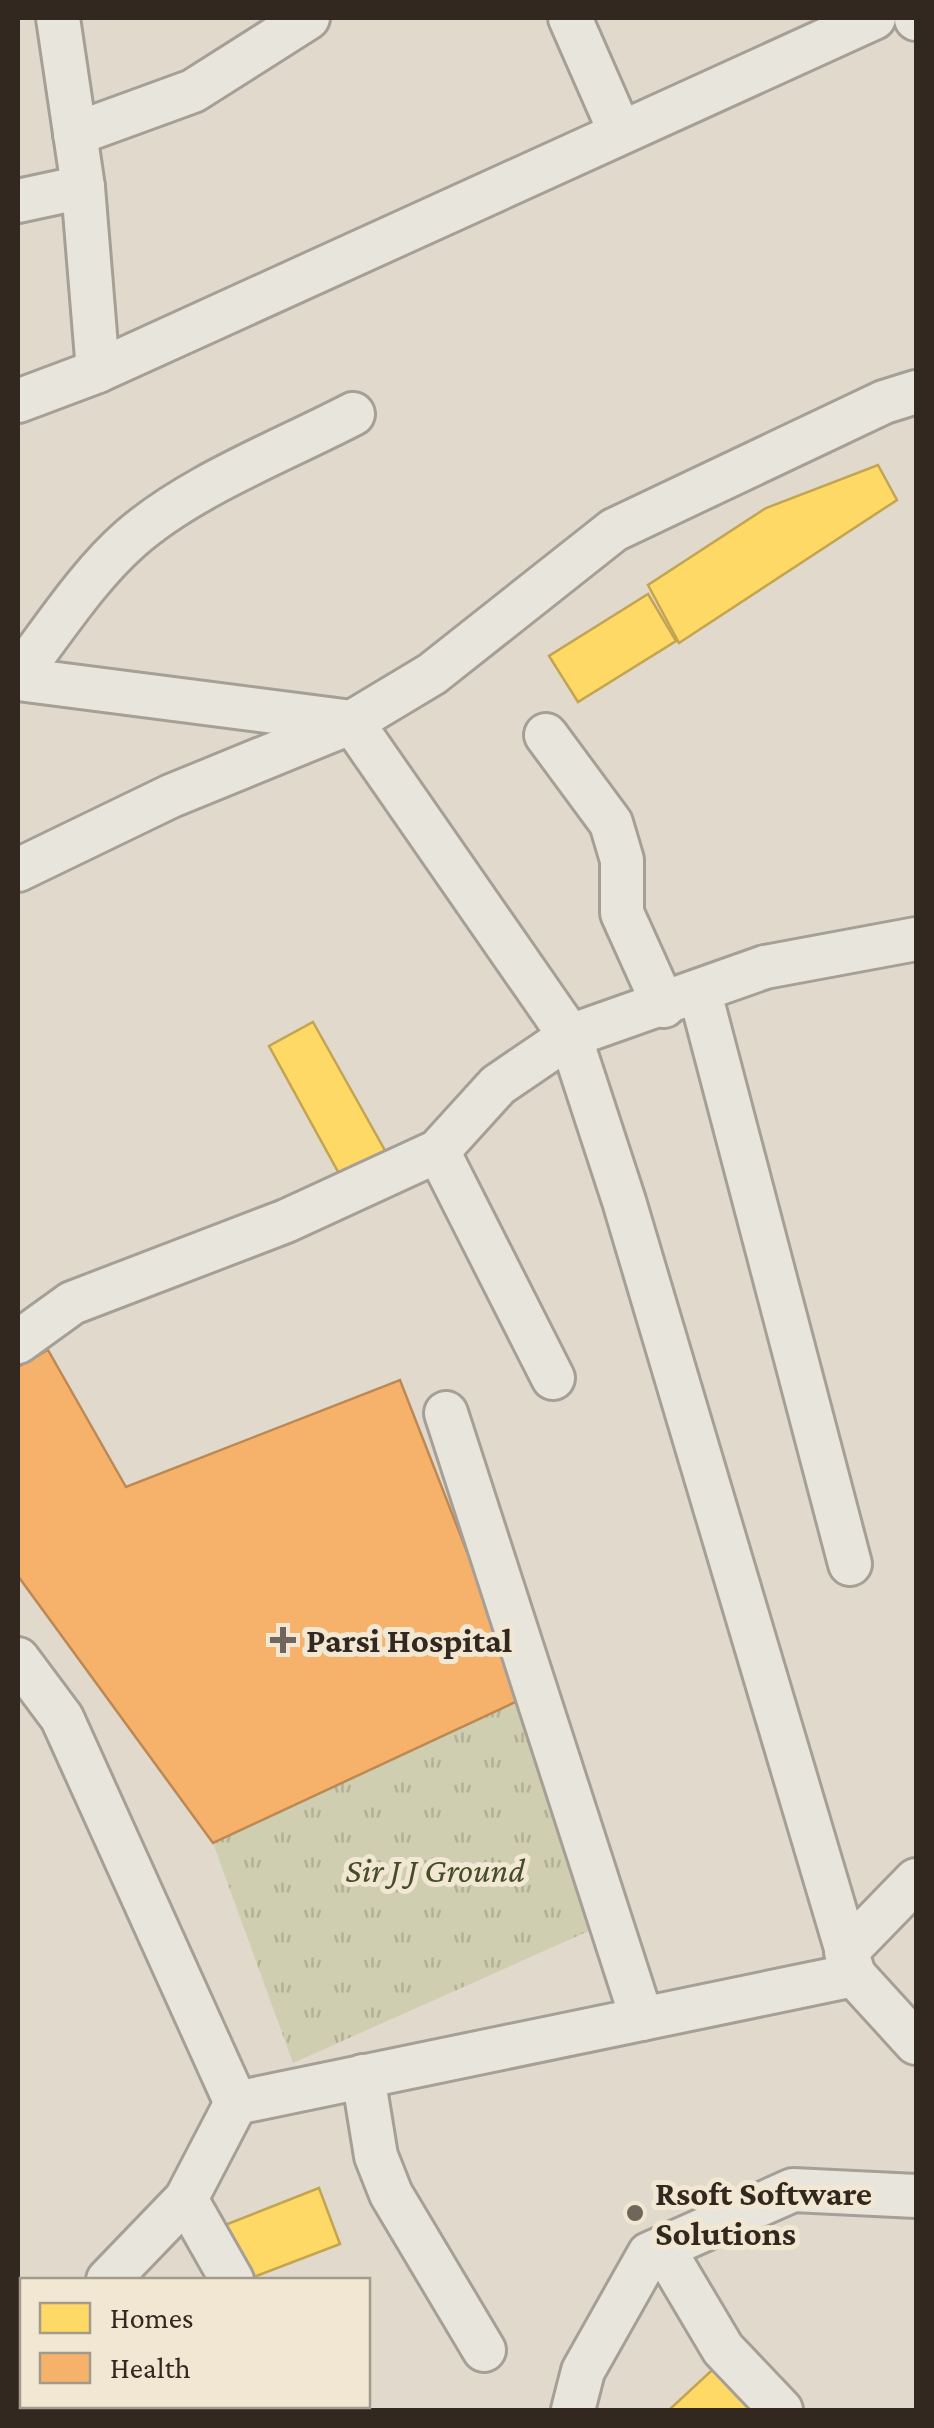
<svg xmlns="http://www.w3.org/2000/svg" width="934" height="2428" viewBox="0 0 934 2428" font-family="'Crimson Pro',serif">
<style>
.park{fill:url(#park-tufts)}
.homes{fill:#ffd966;stroke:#c2a451;stroke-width:2.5}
.health{fill:#f6b26b;stroke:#bc8954;stroke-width:2.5}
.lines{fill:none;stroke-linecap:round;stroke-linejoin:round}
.minor-casing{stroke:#a59f96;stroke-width:48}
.minor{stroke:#e8e5dd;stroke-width:42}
.poi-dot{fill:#70665c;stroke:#f1e7d3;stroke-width:4}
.labels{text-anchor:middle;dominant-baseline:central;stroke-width:10;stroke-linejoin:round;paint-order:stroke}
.poi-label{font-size:35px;font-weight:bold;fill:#33281f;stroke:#f1e7d3;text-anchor:start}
.park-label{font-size:35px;font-style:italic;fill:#454d28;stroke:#f1e7d3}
</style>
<defs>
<pattern id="park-tufts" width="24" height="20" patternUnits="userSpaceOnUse" patternTransform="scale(2.5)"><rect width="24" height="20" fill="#cfceb0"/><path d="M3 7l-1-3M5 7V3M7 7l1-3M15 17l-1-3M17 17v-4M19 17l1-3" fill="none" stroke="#b2b197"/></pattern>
</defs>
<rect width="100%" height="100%" fill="#e0d9cc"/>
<polygon class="park" points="524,1698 600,1926 293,2063 213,1843"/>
<g class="homes">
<polygon points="878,465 897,500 679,643 648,585 766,508"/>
<polygon points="648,594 676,641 578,702 549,656"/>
<polygon points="313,1022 387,1154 342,1179 269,1046"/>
<polygon points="319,2188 340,2244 246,2280 225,2225"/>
<polygon points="724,2359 762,2400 750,2410 669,2410"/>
</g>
<polygon class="health" points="48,1350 126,1487 400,1380 524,1698 213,1843 18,1576 18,1367"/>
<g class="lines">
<g class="minor-casing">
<g id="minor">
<polyline points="58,18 83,187 98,371"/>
<polyline points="570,18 620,132"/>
<polyline points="916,18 916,19"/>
<polyline points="75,134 193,91 308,18"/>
<polyline points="18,201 83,187"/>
<polyline points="18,401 98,371 874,18"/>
<path d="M 18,676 C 53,631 87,577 130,539 C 190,486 282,451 353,414"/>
<polyline points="18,679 352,722 432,674 614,530 884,402 916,392"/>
<polyline points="546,735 611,823 622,860 622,913 664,1006"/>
<polyline points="18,870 171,796 352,722 570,1036 624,1201 854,1975"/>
<polyline points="700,993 850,1564"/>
<polyline points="438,1151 553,1378"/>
<polyline points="18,1342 72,1303 286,1221 438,1151 498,1085 570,1036 765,967 916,939"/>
<polyline points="446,1413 642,2019"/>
<polyline points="18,1659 62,1718 236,2103 854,1975 916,2043"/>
<polyline points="846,1952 916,1880"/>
<polyline points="363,2076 376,2156 391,2194 484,2350"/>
<polyline points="186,2199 232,2280"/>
<polyline points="663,2248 723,2349 781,2410"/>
<polyline points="108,2280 186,2199 236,2103"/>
<polyline points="18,2373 22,2368"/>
<polyline points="186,2406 188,2410"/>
<polyline points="301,2406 304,2410"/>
<polyline points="573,2410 583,2371 649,2254 793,2190 916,2196"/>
</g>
</g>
<use href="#minor" class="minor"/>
</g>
<g class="poi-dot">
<path d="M278 1625h10v10h10v10h-10v10h-10v-10h-10v-10h10z"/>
<circle cx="635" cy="2213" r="10"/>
</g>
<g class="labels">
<g class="poi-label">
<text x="306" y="1640">Parsi Hospital</text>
<text x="655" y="2193">Rsoft Software<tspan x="655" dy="40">Solutions</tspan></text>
</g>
<g class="park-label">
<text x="435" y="1870">Sir J J Ground</text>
</g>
</g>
<rect width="934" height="2428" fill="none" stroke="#33281f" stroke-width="40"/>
<rect x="20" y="2278" width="350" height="130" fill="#f1e7d3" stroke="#a59b8b" stroke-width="2.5"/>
<rect x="40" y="2303" width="50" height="30" fill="#ffd966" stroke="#a59b8b" stroke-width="2.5"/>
<text x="110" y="2328" font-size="30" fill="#33281f">Homes</text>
<rect x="40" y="2353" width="50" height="30" fill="#f6b26b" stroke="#a59b8b" stroke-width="2.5"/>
<text x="110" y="2378" font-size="30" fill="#33281f">Health</text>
</svg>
